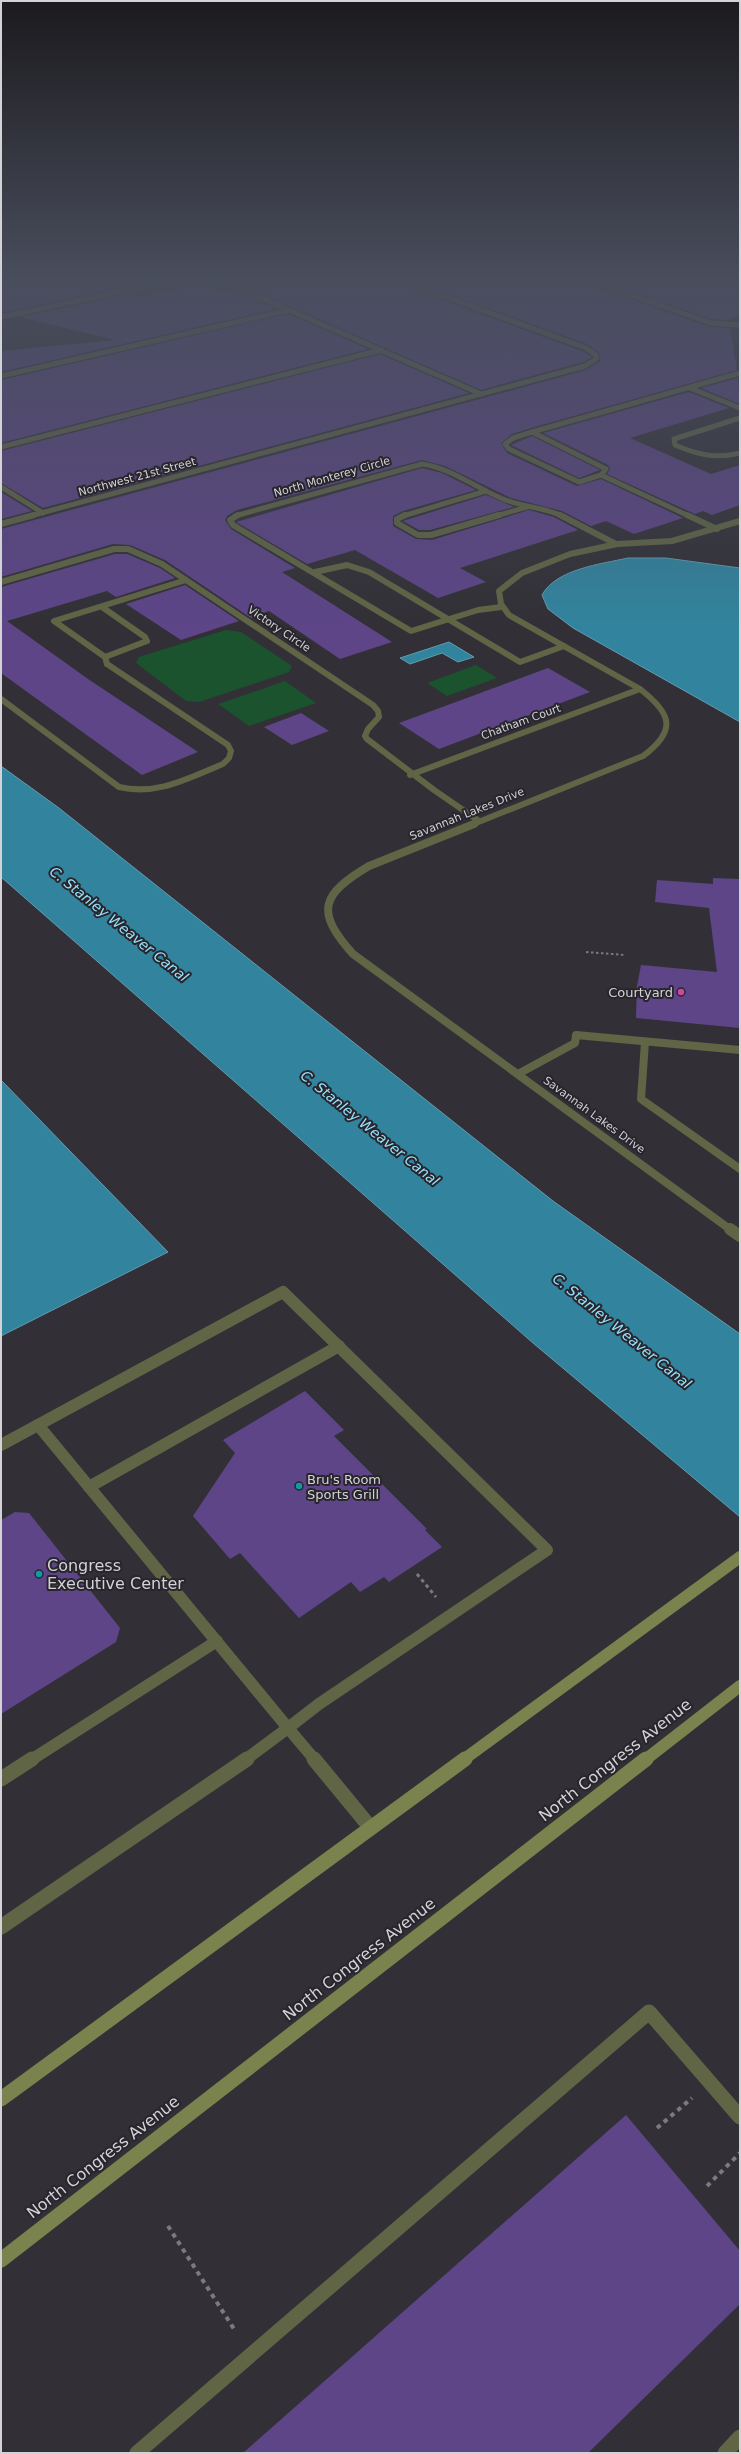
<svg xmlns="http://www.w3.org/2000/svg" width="741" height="2454" viewBox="0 0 741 2454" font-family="'DejaVu Sans',sans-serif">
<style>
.green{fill:#1a532e}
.water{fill:#32839e;stroke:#629baf}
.building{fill:#5d4588}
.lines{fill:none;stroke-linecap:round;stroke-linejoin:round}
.path-far2{stroke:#7b7a7f;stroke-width:2;stroke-dasharray:2.5 2.5;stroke-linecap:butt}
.path-far1{stroke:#7b7a7f;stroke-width:3;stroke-dasharray:3.5 3.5;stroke-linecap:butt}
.path{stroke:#7b7a7f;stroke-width:4;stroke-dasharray:4.5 4.5;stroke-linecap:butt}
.lane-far3{stroke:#606545;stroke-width:6}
.lane-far2{stroke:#606545;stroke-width:8}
.lane-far1{stroke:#606545;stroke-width:12}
.lane{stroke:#606545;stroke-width:15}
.street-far3{stroke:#606545;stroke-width:5}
.street-far2{stroke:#606545;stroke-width:6}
.street-far1{stroke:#606545;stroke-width:8}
.street{stroke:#606545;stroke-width:12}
.secondary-far1{stroke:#7a824d;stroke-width:12}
.secondary{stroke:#7a824d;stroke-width:15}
.hotel-dot{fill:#d1479c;stroke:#28262c;stroke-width:1.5}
.culture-dot{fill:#0f9aa8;stroke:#28262c;stroke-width:1.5}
.labels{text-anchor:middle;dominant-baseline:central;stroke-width:4;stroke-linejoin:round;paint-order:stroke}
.far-street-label{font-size:11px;fill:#d3d2d6;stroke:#28262c}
.poi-label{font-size:13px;fill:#d3d2d6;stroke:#28262c;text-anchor:end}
.water-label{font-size:14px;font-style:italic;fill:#97e2fe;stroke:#28262c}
.near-poi-label{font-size:16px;fill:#d3d2d6;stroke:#28262c;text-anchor:start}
.near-street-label{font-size:16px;fill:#d3d2d6;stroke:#28262c}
</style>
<rect width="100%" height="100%" fill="#323036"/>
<g class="green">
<polygon points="226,630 241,632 292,666 289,672 199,702 186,701 136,663 139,657"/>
<polygon points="476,665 497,678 447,696 427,683"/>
<polygon points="285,681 316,703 249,726 218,704"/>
</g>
<g class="water">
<path d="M 628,558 L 666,558 L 740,568 L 740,722 L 573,628 L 548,609 L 542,595 C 556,569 601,564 628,558 Z"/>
<polygon points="449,642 474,657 458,662 442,653 410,664 400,658"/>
<polygon points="1,766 59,808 553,1201 740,1334 740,1517 533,1343 1,877"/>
<polygon points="1,1080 168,1252 1,1336"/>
</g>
<g class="building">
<polygon points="1,280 126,280 130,285 4,312 1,312"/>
<polygon points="230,280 396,280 399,284 584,352 592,357 583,362 481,390"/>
<polygon points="411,280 584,280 587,284 710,327 730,328 737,370 531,428 512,434 501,443 507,453 577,486 601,479 683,518 634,534 606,521 591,526 562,511 511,498 445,466 422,460 237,510 227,516 225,520 231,529 295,568 282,572 392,642 340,659 269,611 251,618 165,560 130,545 113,544 1,577 1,529 586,370 600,361 599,353 587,344"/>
<polygon points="599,280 740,280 740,313 729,320 712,319"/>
<polygon points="194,283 229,292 229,288 276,309 1,372 1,351 115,340 21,317 135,293 139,298 165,289 174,291"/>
<polygon points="288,314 368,349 1,443 1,380"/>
<polygon points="380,354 469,393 43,508 1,483 1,451"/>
<polygon points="738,378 740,404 701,388"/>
<polygon points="689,392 729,408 630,438 711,474 740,465 740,505 712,515 703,511 695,514 686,510 607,474 610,469 608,465 543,433"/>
<polygon points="532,436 600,470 579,478 511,445"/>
<polygon points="422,468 442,473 476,490 403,511 393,516 393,526 416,539 432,540 529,510 554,517 578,530 460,568 486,582 438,598 355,550 307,564 236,522"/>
<polygon points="1,492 32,511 1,519"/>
<polygon points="486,495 514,507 430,530 419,530 403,521"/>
<polygon points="115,554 127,554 160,568 175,578 116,597 107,591 7,621 88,679 198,752 142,775 1,673 1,587"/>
<polygon points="185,585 239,621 181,640 126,604"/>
<polygon points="548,668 590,692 439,749 399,723"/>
<polygon points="301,713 329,731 292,745 264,727"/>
<polygon points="713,878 740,879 740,1028 636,1018 637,986 641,965 717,972 709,908 655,902 657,880 713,884"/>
<polygon points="305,1391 344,1430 334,1436 427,1529 425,1530 442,1547 389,1582 384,1577 360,1592 351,1582 299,1618 240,1553 230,1559 193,1516 235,1453 223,1440"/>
<polygon points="15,1512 29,1513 120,1628 116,1642 1,1714 1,1520"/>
<polygon points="626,2115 740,2251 740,2304 588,2453 243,2453"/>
</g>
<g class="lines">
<polyline class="path-far2" points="586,952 625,955"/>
<polyline class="path-far1" points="417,1574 436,1597"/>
<g class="path">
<polyline points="657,2128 692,2098"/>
<polyline points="707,2186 740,2153"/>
<polyline points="168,2226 234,2329"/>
</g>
<g class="lane-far3">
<polyline points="102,607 145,637 147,641 105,657"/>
<polyline points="107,664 105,657 54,621 186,580"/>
</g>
<g class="lane-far2">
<polyline points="645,1042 641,1099 740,1169"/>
<polyline points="518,1074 575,1043 576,1035 740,1050"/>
</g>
<g class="lane-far1">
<polygon points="283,1292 547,1550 319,1704 288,1728 38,1425"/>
<polyline points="1,1445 38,1425"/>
<polyline points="89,1487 339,1346"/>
<polyline points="288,1728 315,1760"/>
<polyline points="31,1760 217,1641"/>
<polyline points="245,1760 288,1728"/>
</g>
<g class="lane">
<polyline points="314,1759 370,1827"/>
<polyline points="1,1779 32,1759"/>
<polyline points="1,1927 247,1759"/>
<polyline points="137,2453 649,2012 740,2117"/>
<polyline points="725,2453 740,2437"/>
</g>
<g class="street-far3">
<polyline points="220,280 481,394"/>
<polyline points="588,280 711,323 740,325"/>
<polyline points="1,317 175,280"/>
<polyline points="1,376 289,310"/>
<polyline points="690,388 740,408"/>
<path d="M 740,418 L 674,439 L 675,445 C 698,455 716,459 740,453"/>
<polygon points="532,432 606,469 601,475 579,482 509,449 505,444 513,438"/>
<polyline points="532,432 740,373"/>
<polyline points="1,447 381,350"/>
<polyline points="601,475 689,516"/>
<polyline points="1,487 43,513"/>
<polyline points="30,516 585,366 596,359 596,355 586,348 400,280"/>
<path d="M 235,516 L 422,464 C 451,468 476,488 503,499 C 522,507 544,507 562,516"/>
<polyline points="403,516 486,491"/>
<polyline points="496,516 527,507"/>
</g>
<g class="street-far2">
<polyline points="238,515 230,520 233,525 411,631 478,610 501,607"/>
<polyline points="405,515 397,519 397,523 418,535 431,535 499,515"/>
<polyline points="560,515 616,544"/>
<polyline points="687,515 717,529"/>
<polyline points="1,524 34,515"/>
<polyline points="315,572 347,565 369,572 520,662 564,646"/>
<polyline points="1,582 114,549 128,549 162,564 373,705 378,711 379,717 368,729 365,736 367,739 434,790 479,821"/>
<path d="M 1,699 L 119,787 C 157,796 189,778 223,764 L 229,758 L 231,751 L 228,745 L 107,664"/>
<polyline points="410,775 640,689"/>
<path d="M 471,825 L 643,756 C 678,730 671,713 640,689 L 509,615 L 501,604 L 499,591 L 522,573 L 570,554 L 617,544 L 672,541 L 740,521"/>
</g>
<path class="street-far1" d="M 474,824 L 369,866 C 322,894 314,911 353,954 L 731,1230"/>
<polyline class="street" points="730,1229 740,1236"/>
<g class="secondary-far1">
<polyline points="463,1760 740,1557"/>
<polyline points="645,1760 740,1686"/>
</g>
<g class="secondary">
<polyline points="1,2099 465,1759"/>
<polyline points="1,2260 646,1759"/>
</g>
</g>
<linearGradient id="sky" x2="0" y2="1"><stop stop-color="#1c1a1e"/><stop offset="0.45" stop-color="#494e5d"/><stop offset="1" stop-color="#494e5d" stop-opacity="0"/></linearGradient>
<rect width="741" height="623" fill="url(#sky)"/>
<circle class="hotel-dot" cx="681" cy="992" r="4"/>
<g class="culture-dot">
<circle cx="299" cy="1486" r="4"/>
<circle cx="39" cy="1574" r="4"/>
</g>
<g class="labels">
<g class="far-street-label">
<text transform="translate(137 477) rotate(-15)">Northwest 21st Street</text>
<text transform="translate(332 477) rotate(-16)">North Monterey Circle</text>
<text transform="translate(279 629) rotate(34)">Victory Circle</text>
<text transform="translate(521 722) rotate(-20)">Chatham Court</text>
<text transform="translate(467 814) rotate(-22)">Savannah Lakes Drive</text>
<text transform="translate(594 1115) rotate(36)">Savannah Lakes Drive</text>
</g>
<g class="poi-label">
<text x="673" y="992">Courtyard</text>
<text x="307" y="1479" text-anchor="start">Bru's Room<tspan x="307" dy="15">Sports Grill</tspan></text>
</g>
<g class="water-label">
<text transform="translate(119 924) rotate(39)">C. Stanley Weaver Canal</text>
<text transform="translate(370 1128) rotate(39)">C. Stanley Weaver Canal</text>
<text transform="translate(622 1331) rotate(39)">C. Stanley Weaver Canal</text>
</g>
<g class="near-poi-label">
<text x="47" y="1565">Congress<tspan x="47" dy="18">Executive Center</tspan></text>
</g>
<g class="near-street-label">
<text transform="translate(615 1760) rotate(-38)">North Congress Avenue</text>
<text transform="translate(359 1959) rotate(-38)">North Congress Avenue</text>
<text transform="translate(103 2157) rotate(-38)">North Congress Avenue</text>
</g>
</g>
<rect width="741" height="2454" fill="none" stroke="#d3d2d6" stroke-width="4"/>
</svg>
